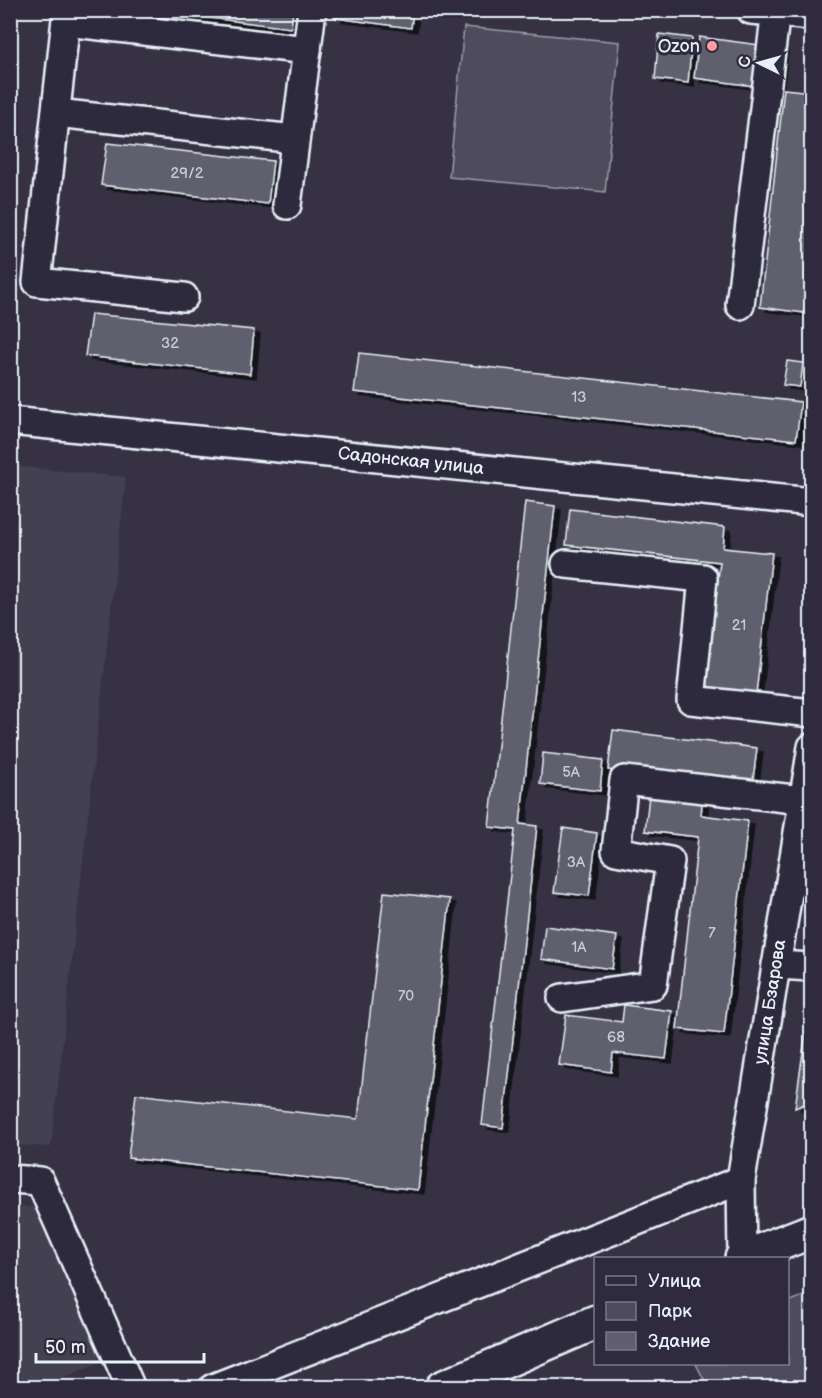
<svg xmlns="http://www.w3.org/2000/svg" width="822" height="1398" viewBox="0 0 822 1398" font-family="'Balsamiq Sans',sans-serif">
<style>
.built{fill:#433f51}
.green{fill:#4d4b5c;stroke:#9a9eaa;stroke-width:1.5}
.building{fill:#605e6e;stroke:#e8f1f8;stroke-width:1.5;filter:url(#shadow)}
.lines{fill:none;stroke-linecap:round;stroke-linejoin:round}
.minor-casing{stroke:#e8f1f8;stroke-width:32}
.major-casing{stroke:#e8f1f8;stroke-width:38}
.minor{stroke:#2f2a3d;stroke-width:27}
.major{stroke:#2f2a3d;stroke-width:33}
.poi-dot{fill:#ff9aa2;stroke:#2f2a3d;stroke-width:2}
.labels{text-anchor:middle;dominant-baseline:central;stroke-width:6;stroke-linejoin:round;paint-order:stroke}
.number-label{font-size:15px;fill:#c6ccd6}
.poi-label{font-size:18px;fill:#e8f1f8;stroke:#2f2a3d;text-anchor:end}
.street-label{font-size:18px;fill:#e8f1f8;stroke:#2f2a3d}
</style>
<defs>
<filter id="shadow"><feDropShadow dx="6" dy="4" stdDeviation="0" flood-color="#0009"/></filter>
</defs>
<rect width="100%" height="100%" fill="#363244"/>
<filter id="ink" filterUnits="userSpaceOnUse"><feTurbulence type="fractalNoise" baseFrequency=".0167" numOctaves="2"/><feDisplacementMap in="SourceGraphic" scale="12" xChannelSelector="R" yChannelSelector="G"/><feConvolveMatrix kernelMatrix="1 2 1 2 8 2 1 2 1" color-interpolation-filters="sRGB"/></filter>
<g filter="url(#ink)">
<g class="built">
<polygon points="11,466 126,477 51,1147 11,1145"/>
<polygon points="10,1206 35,1207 102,1361 43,1387 11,1387"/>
</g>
<g class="green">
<polygon points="464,27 620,42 605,192 449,177"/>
<polygon points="811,1293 811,1387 708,1387 696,1364 788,1364 788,1302"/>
</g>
<g class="building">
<polygon points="145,10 293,10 291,28"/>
<polygon points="338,10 413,10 411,28 336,18"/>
<polygon points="659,34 692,38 688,83 655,79"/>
<polygon points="699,37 782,48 777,89 694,78"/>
<polygon points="784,89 812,92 812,252 804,313 760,307"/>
<polygon points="107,143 273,161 268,204 101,185"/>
<polygon points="91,314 254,330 250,374 85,356"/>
<polygon points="359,353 801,402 796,440 354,392"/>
<polygon points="787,361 803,363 800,387 783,385"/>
<polygon points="525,502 555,506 520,824 537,826 503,1128 482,1125 515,830 489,827"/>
<polygon points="570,509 725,527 723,548 772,553 756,694 706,688 720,562 566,545"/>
<polygon points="613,730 757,748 752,788 608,770"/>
<polygon points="543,753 603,760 600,791 540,784"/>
<polygon points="650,787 703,793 701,815 748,821 724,1034 677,1029 698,837 645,831"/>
<polygon points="563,828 597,833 589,896 554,892"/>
<polygon points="384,892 450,899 418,1190 128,1158 136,1094 358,1119"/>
<polygon points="545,926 617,936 612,969 541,959"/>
<polygon points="812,988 812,1101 795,1108"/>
<polygon points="624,1005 672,1011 666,1059 613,1053 611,1072 559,1065 566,1015 622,1022"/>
</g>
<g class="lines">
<g class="minor-casing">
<g id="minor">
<polyline points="67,10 37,282 184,297"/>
<polyline points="751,10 812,16"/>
<polyline points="66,22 307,50"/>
<polyline points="56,113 295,139"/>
<polyline points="287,205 312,10"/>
<polyline points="740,305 776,10"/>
<polyline points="10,421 812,502"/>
<polyline points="566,564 703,578 691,700 812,713"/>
<polyline points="776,965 812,967"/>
<polyline points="562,998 653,985 670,861 616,851 624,780 803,800"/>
<polyline points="10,1179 40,1181 131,1388"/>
<polyline points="742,1258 741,1180 812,747"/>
<polyline points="213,1388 741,1180"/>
</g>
</g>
<g class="major-casing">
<g id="major">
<polyline points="742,1258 812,1231"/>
<polyline points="442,1388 596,1322"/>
</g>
</g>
<use href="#minor" class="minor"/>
<use href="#major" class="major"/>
</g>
</g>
<circle class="poi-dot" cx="712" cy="46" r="6"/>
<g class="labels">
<g class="number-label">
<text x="187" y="173">29/2</text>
<text x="170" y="343">32</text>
<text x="579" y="397">13</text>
<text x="739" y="625">21</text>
<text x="571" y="772">5А</text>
<text x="576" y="862">3А</text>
<text x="712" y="933">7</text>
<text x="579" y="947">1А</text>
<text x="406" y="996">70</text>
<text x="616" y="1037">68</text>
</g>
<g class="poi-label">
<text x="700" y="46">Ozon</text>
</g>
<g class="street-label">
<text transform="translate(411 461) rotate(6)">Садонская улица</text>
<text transform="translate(770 1002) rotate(-81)">улица Бзарова</text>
</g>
</g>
<rect width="822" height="1398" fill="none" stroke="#2f2a3d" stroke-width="36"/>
<rect x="18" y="18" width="786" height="1362" fill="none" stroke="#e8f1f8" stroke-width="2" filter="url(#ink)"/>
<rect x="594" y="1257" width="195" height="108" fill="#2f2a3d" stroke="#797a88" stroke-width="1.5"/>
<rect x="606" y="1276" width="30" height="9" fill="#2f2a3d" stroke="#797a88" stroke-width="1.5"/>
<text x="648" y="1287" font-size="18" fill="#e8f1f8">Улица</text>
<rect x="606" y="1302" width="30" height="18" fill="#4d4b5c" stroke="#797a88" stroke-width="1.5"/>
<text x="648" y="1317" font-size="18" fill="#e8f1f8">Парк</text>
<rect x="606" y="1332" width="30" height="18" fill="#605e6e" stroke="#797a88" stroke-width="1.5"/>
<text x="648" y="1347" font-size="18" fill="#e8f1f8">Здание</text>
<g transform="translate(759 63) rotate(275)" stroke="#2f2a3d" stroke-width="4.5" paint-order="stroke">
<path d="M0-4.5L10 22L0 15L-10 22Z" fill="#e8f1f8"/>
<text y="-9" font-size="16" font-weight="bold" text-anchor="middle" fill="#e8f1f8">С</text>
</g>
<path d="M36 1353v9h168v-9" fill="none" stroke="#e8f1f8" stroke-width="3"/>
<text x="45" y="1353" font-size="18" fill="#e8f1f8" stroke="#2f2a3d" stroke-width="4.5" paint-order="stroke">50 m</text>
</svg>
